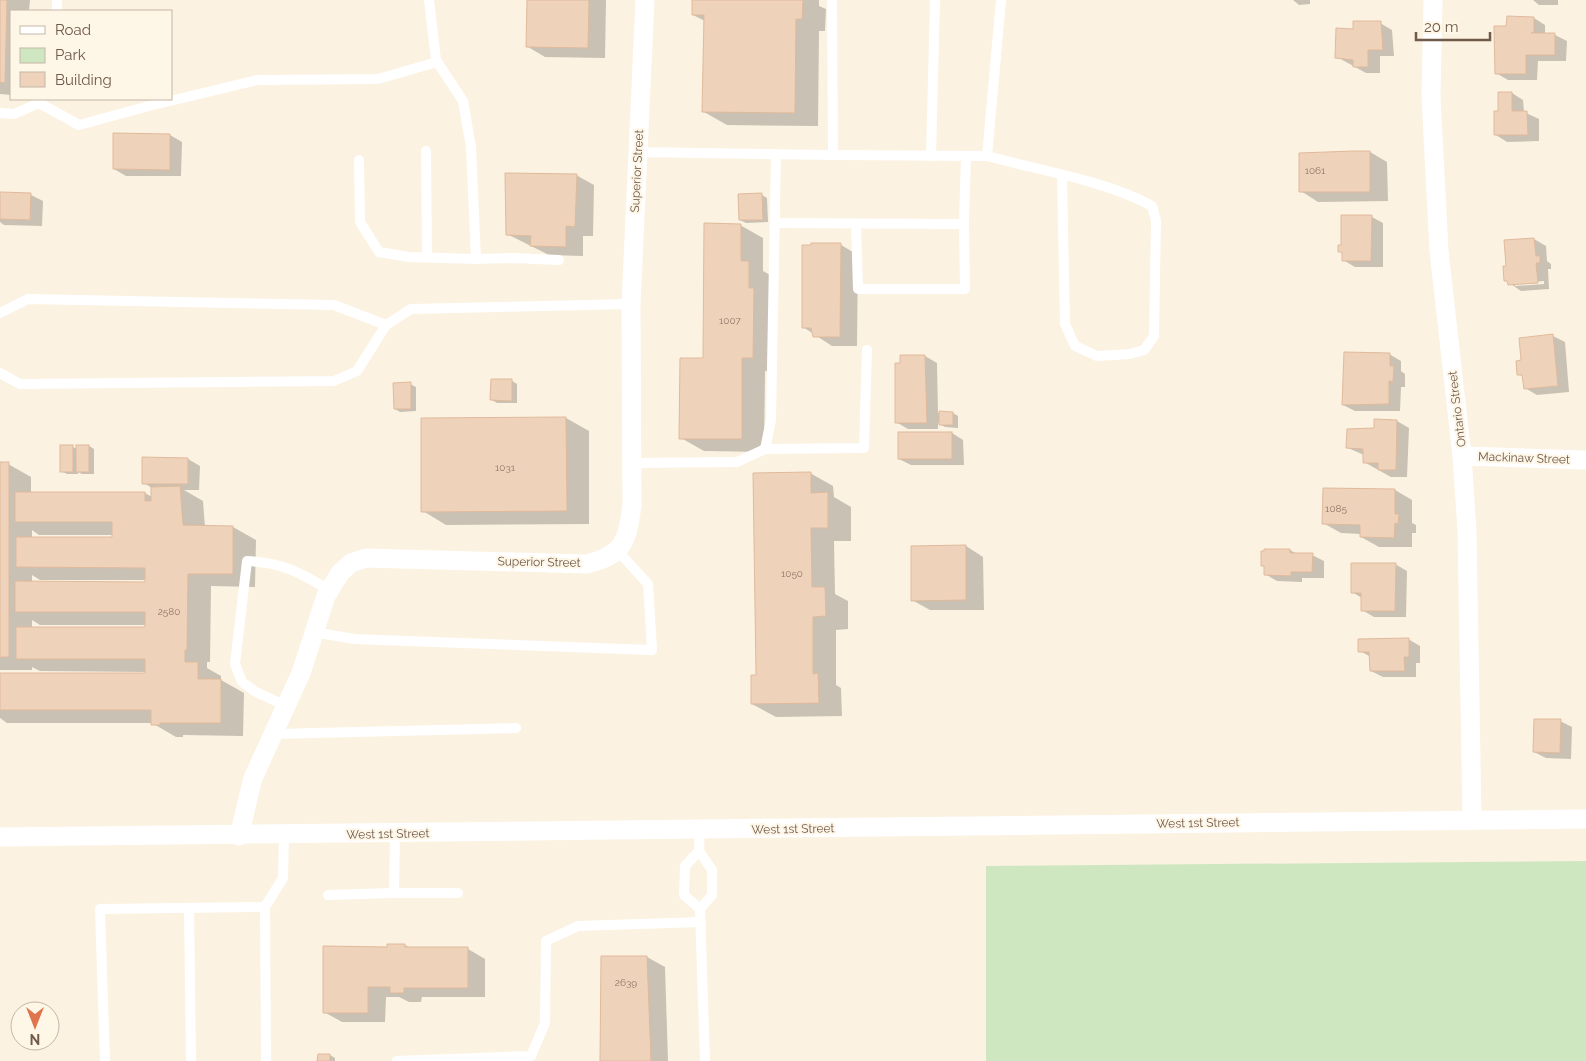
<svg xmlns="http://www.w3.org/2000/svg" width="1586" height="1061" viewBox="0 0 1586 1061" font-family="Raleway,sans-serif">
<style>
.green{fill:#cee7c1}
.shadow{fill:#0003;fill-rule:evenodd}
.building{fill:#efd2ba;stroke:#e0ba9c}
.lines{fill:none;stroke-linecap:round;stroke-linejoin:round}
.lane{stroke:#fff;stroke-width:10}
.street{stroke:#fff;stroke-width:19}
.labels{text-anchor:middle;dominant-baseline:central;stroke-width:4;stroke-linejoin:round;paint-order:stroke}
.number-label{font-size:10px;fill:#907866}
.street-label{font-size:12px;fill:#705a4a;stroke:#fef6e7}
</style>
<rect width="100%" height="100%" fill="#fbf2e1"/>
<polygon class="green" points="1586,861 1586,1061 986,1061 986,866"/>
<g class="shadow">
<polygon points="0,0 30,0 29,11 11,11 11,95 0,94"/>
<polygon points="528,0 606,0 605,58 545,57 528,47"/>
<polygon points="694,0 819,0 819,6 826,9 825,31 819,31 818,126 727,125 704,112 705,21 693,15"/>
<polygon points="1293,0 1310,0 1310,4 1299,5"/>
<polygon points="1533,0 1558,0 1558,5 1539,5"/>
<polygon points="1534,18 1545,25 1545,34 1555,35 1567,41 1566,61 1538,61 1537,80 1508,80 1496,73 1508,27"/>
<polygon points="1380,23 1392,30 1394,56 1380,56 1380,73 1366,73 1337,57 1355,30"/>
<polygon points="1512,93 1523,100 1524,112 1539,119 1539,141 1507,142 1496,135 1499,113"/>
<polygon points="114,135 170,135 182,142 181,176 126,176 114,169"/>
<polygon points="1370,152 1387,162 1388,201 1318,202 1301,191"/>
<polygon points="576,175 594,185 593,236 583,236 583,256 549,255 507,234"/>
<polygon points="0,194 31,195 43,201 42,226 4,225 0,222"/>
<polygon points="762,195 767,198 768,222 746,223 740,220"/>
<polygon points="1372,217 1383,223 1383,267 1355,267 1343,260 1343,253 1339,251"/>
<polygon points="740,225 763,238 763,271 772,276 776,371 765,371 764,452 704,451 681,438"/>
<path d="M 1534,239 L 1546,246 L 1547,261 L 1551,264 L 1551,269 L 1548,269 L 1549,289 L 1521,291 L 1505,280 L 1508,267 ZM 1544,281 L 1544,284 L 1515,286 L 1515,283 Z"/>
<polygon points="841,245 858,255 857,346 832,346 803,327"/>
<polygon points="1553,336 1565,342 1569,392 1537,395 1525,388 1524,377 1519,374 1522,361"/>
<polygon points="1389,354 1401,361 1401,371 1405,374 1405,387 1401,387 1400,411 1355,411 1343,405"/>
<polygon points="925,356 937,363 938,413 953,413 958,416 958,428 945,427 938,423 938,429 908,429 896,422"/>
<polygon points="512,381 517,384 517,403 497,403 492,400"/>
<polygon points="410,384 416,387 416,411 400,412 395,409"/>
<polygon points="566,418 589,431 589,524 446,525 423,511"/>
<polygon points="1397,421 1409,428 1407,477 1391,477 1364,462 1364,455 1348,448 1376,429"/>
<polygon points="952,433 963,440 964,465 911,465 899,459"/>
<polygon points="89,446 94,449 94,474 82,474 78,472 78,474 67,474 61,471 73,447 77,449"/>
<path d="M 188,459 L 200,466 L 199,490 L 184,490 L 203,501 L 205,527 L 233,527 L 256,540 L 255,587 L 211,586 L 210,662 L 207,662 L 207,668 L 221,676 L 221,680 L 244,693 L 243,736 L 183,735 L 183,737 L 176,737 L 152,723 L 7,723 L 0,718 L 0,674 L 146,674 L 146,672 L 40,671 L 32,667 L 32,670 L 0,670 L 0,464 L 8,464 L 31,477 L 31,493 L 145,493 L 152,497 L 152,488 L 144,483 ZM 32,530 L 39,535 L 113,535 L 113,538 L 32,538 ZM 32,575 L 40,580 L 146,580 L 146,583 L 32,583 ZM 32,620 L 40,625 L 146,625 L 146,628 L 32,628 Z"/>
<polygon points="810,473 833,486 834,497 851,507 851,541 834,541 835,594 848,601 848,629 836,630 836,685 841,688 842,716 776,717 752,704 757,676"/>
<polygon points="1395,490 1412,500 1412,523 1416,525 1416,533 1412,533 1412,547 1379,547 1361,537 1361,534 1341,533 1323,523"/>
<polygon points="966,546 983,557 984,610 930,610 912,600"/>
<polygon points="1266,550 1290,550 1297,554 1312,555 1324,561 1324,578 1302,578 1302,582 1277,581 1265,574 1265,567 1262,565"/>
<polygon points="1395,564 1407,571 1406,617 1374,617 1362,610 1362,598 1352,592"/>
<polygon points="1408,639 1420,646 1420,663 1416,663 1416,677 1383,677 1371,671 1371,657 1360,651"/>
<polygon points="1560,721 1572,727 1571,759 1546,758 1534,752"/>
<polygon points="405,945 410,948 468,949 485,959 485,997 422,997 421,1002 409,1002 399,997 386,997 385,1022 342,1022 324,1012 388,948"/>
<polygon points="647,957 665,967 668,1061 601,1061"/>
<polygon points="330,1055 335,1058 335,1061 319,1061"/>
</g>
<g class="building">
<polygon points="0,0 7,0 5,83 0,82"/>
<polygon points="527,0 589,0 588,48 526,47"/>
<polygon points="692,0 803,0 802,19 796,19 795,113 702,112 704,15 692,15"/>
<polygon points="1507,16 1534,17 1534,32 1531,33 1555,33 1555,55 1526,55 1526,74 1495,74 1494,26 1506,26"/>
<polygon points="1353,21 1381,21 1383,50 1368,50 1368,67 1353,67 1353,60 1335,58 1336,28 1353,29"/>
<polygon points="1498,92 1512,92 1512,111 1527,111 1528,135 1494,135 1494,111 1498,111"/>
<polygon points="113,133 170,134 170,170 113,169"/>
<polygon points="1354,151 1370,151 1370,192 1299,192 1299,153"/>
<polygon points="505,173 577,174 575,227 566,226 566,247 530,246 531,236 506,235"/>
<polygon points="0,192 31,193 30,220 0,219"/>
<polygon points="762,193 763,220 739,220 738,194"/>
<polygon points="1341,215 1372,215 1371,261 1342,261 1342,252 1338,252 1338,245 1341,245"/>
<polygon points="704,223 741,224 741,261 749,261 749,288 754,288 753,358 742,358 742,439 679,439 680,358 703,358"/>
<polygon points="1534,238 1536,256 1540,256 1540,263 1536,263 1538,283 1508,285 1507,281 1504,281 1503,266 1506,266 1504,240"/>
<polygon points="811,243 841,243 840,337 813,337 811,328 802,328 802,245 811,245"/>
<polygon points="1553,334 1558,386 1524,389 1522,375 1517,375 1516,361 1521,360 1519,338"/>
<polygon points="1344,352 1390,353 1390,366 1394,366 1393,382 1389,381 1389,404 1342,405"/>
<polygon points="900,355 925,355 927,423 895,423 895,363 900,363"/>
<polygon points="491,379 512,379 512,401 490,400"/>
<polygon points="411,382 411,409 394,409 393,383"/>
<polygon points="939,411 953,412 953,425 939,425"/>
<polygon points="566,417 567,511 421,512 421,418"/>
<polygon points="1374,419 1397,420 1396,470 1378,470 1378,463 1363,463 1363,449 1346,448 1347,429 1374,428"/>
<rect x="898" y="432" width="54" height="27"/>
<rect x="60" y="445" width="13" height="27"/>
<rect x="76" y="445" width="13" height="27"/>
<polygon points="142,457 188,458 188,484 142,484"/>
<rect x="0" y="462" width="9" height="195"/>
<polygon points="811,472 811,493 828,492 828,528 811,528 812,587 825,587 826,616 813,617 813,674 818,673 819,703 751,704 751,675 756,675 753,473"/>
<polygon points="180,486 183,525 233,526 233,574 188,574 187,650 185,650 185,662 198,662 198,679 221,679 221,723 160,723 160,725 151,725 151,710 0,710 0,673 145,673 145,659 16,659 16,627 145,627 145,612 15,612 15,581 145,582 145,568 16,567 16,537 112,537 112,522 15,522 15,492 145,492 145,501 151,501 151,487"/>
<polygon points="1323,488 1395,489 1395,514 1399,514 1398,524 1395,523 1394,538 1360,537 1360,525 1322,524"/>
<polygon points="966,545 966,600 911,601 911,546"/>
<polygon points="1264,549 1290,549 1290,553 1313,553 1312,572 1291,572 1291,576 1264,575 1264,566 1261,566 1261,551 1264,551"/>
<polygon points="1351,563 1396,563 1395,611 1361,611 1361,593 1351,593"/>
<polygon points="1409,638 1409,657 1404,657 1405,671 1370,671 1369,652 1358,652 1358,639"/>
<polygon points="1534,719 1561,719 1560,753 1533,752"/>
<polygon points="387,944 405,944 405,947 468,947 468,988 404,988 404,993 390,993 390,987 368,987 368,1013 323,1013 323,946 387,947"/>
<polygon points="601,956 647,956 651,1061 600,1061"/>
<polygon points="318,1054 330,1054 330,1061 317,1061"/>
</g>
<g class="lines">
<g class="lane">
<polyline points="429,0 436,60 463,101 471,147 476,259 513,258 559,260"/>
<polyline points="57,11 57,0"/>
<polyline points="39,103 79,125 149,106 258,80 378,79 437,62"/>
<polyline points="0,113 14,114 39,103 42,99"/>
<polyline points="426,151 427,257"/>
<polyline points="637,152 833,155 832,0"/>
<polyline points="776,154 771,420 765,449 864,448 867,350"/>
<polyline points="833,155 987,156 1001,0"/>
<polyline points="931,156 935,0"/>
<path d="M 987,156 C 1038,170 1107,181 1152,206 L 1156,221 L 1154,336 L 1144,350 L 1130,354 L 1097,356 L 1075,346 L 1065,324 L 1062,176"/>
<polyline points="359,160 360,222 379,252 409,257 476,259"/>
<polyline points="776,223 964,224 965,289 858,289 856,224"/>
<polyline points="964,224 966,156"/>
<polyline points="0,313 28,299 334,305 386,325"/>
<polyline points="0,373 20,384 334,381 357,371 386,325 411,309 631,304"/>
<polyline points="632,463 737,462 765,449"/>
<polyline points="314,632 354,639 652,650 648,584 617,550"/>
<path d="M 286,706 L 256,692 L 242,682 L 235,664 L 247,561 C 284,563 299,572 329,590"/>
<polyline points="273,734 516,728"/>
<polyline points="700,830 699,851 712,870 712,895 700,909 705,1061"/>
<polyline points="395,834 394,893 458,893"/>
<polyline points="699,851 685,866 684,895 700,909"/>
<polyline points="328,895 394,893"/>
<polyline points="189,908 191,1061"/>
<polyline points="105,1061 100,909 265,907"/>
<polyline points="266,1061 265,907 283,878 284,835"/>
<polyline points="397,1061 531,1056 545,1023 546,941 578,926 701,922"/>
</g>
<g class="street">
<polyline points="1433,0 1431,97 1439,251 1462,456 1467,531 1472,819"/>
<polyline points="1462,456 1586,460"/>
<path d="M 239,836 L 253,778 L 301,673 L 326,596 L 340,573 L 351,563 L 366,558 L 587,564 C 625,554 627,541 632,505 L 631,304 L 645,0"/>
<polyline points="0,837 1586,819"/>
</g>
</g>
<g class="labels">
<g class="number-label">
<text x="1315" y="170">1061</text>
<text x="730" y="320">1007</text>
<text x="505" y="467">1031</text>
<text x="1336" y="508">1085</text>
<text x="792" y="573">1050</text>
<text x="169" y="611">2580</text>
<text x="626" y="982">2639</text>
</g>
<g class="street-label">
<text transform="translate(637 171) rotate(-87)">Superior Street</text>
<text transform="translate(1457 409) rotate(-97)">Ontario Street</text>
<text transform="translate(1524 458) rotate(2)">Mackinaw Street</text>
<text transform="translate(539 562) rotate(1)">Superior Street</text>
<text transform="translate(1198 823) rotate(-1)">West 1st Street</text>
<text transform="translate(793 829) rotate(-1)">West 1st Street</text>
<text transform="translate(388 834) rotate(-1)">West 1st Street</text>
</g>
</g>
<rect x="10" y="10" width="162" height="90" fill="#fef6e7" stroke="#c5b8a8"/>
<rect x="20" y="26" width="25" height="8" fill="#ffffff" stroke="#c5b8a8"/>
<text x="55" y="35" font-size="15" fill="#705a4a">Road</text>
<rect x="20" y="48" width="25" height="15" fill="#cee7c1" stroke="#c5b8a8"/>
<text x="55" y="60" font-size="15" fill="#705a4a">Park</text>
<rect x="20" y="72" width="25" height="15" fill="#efd2ba" stroke="#c5b8a8"/>
<text x="55" y="85" font-size="15" fill="#705a4a">Building</text>
<g transform="translate(35 1026) rotate(180)"><circle r="24" fill="#fef6e7" stroke="#c5b8a8"/>
<path d="M0-4L9 19L0 12L-9 19Z" fill="#df754c"/>
<text y="-8" font-size="14" font-weight="bold" text-anchor="middle" fill="#705a4a">N</text>
</g>
<path d="M1416 32v8h74v-8" fill="none" stroke="#705a4a" stroke-width="2.5"/>
<text x="1424" y="32" font-size="15" fill="#705a4a" stroke="#fef6e7" stroke-width="4" paint-order="stroke">20 m</text>
</svg>
